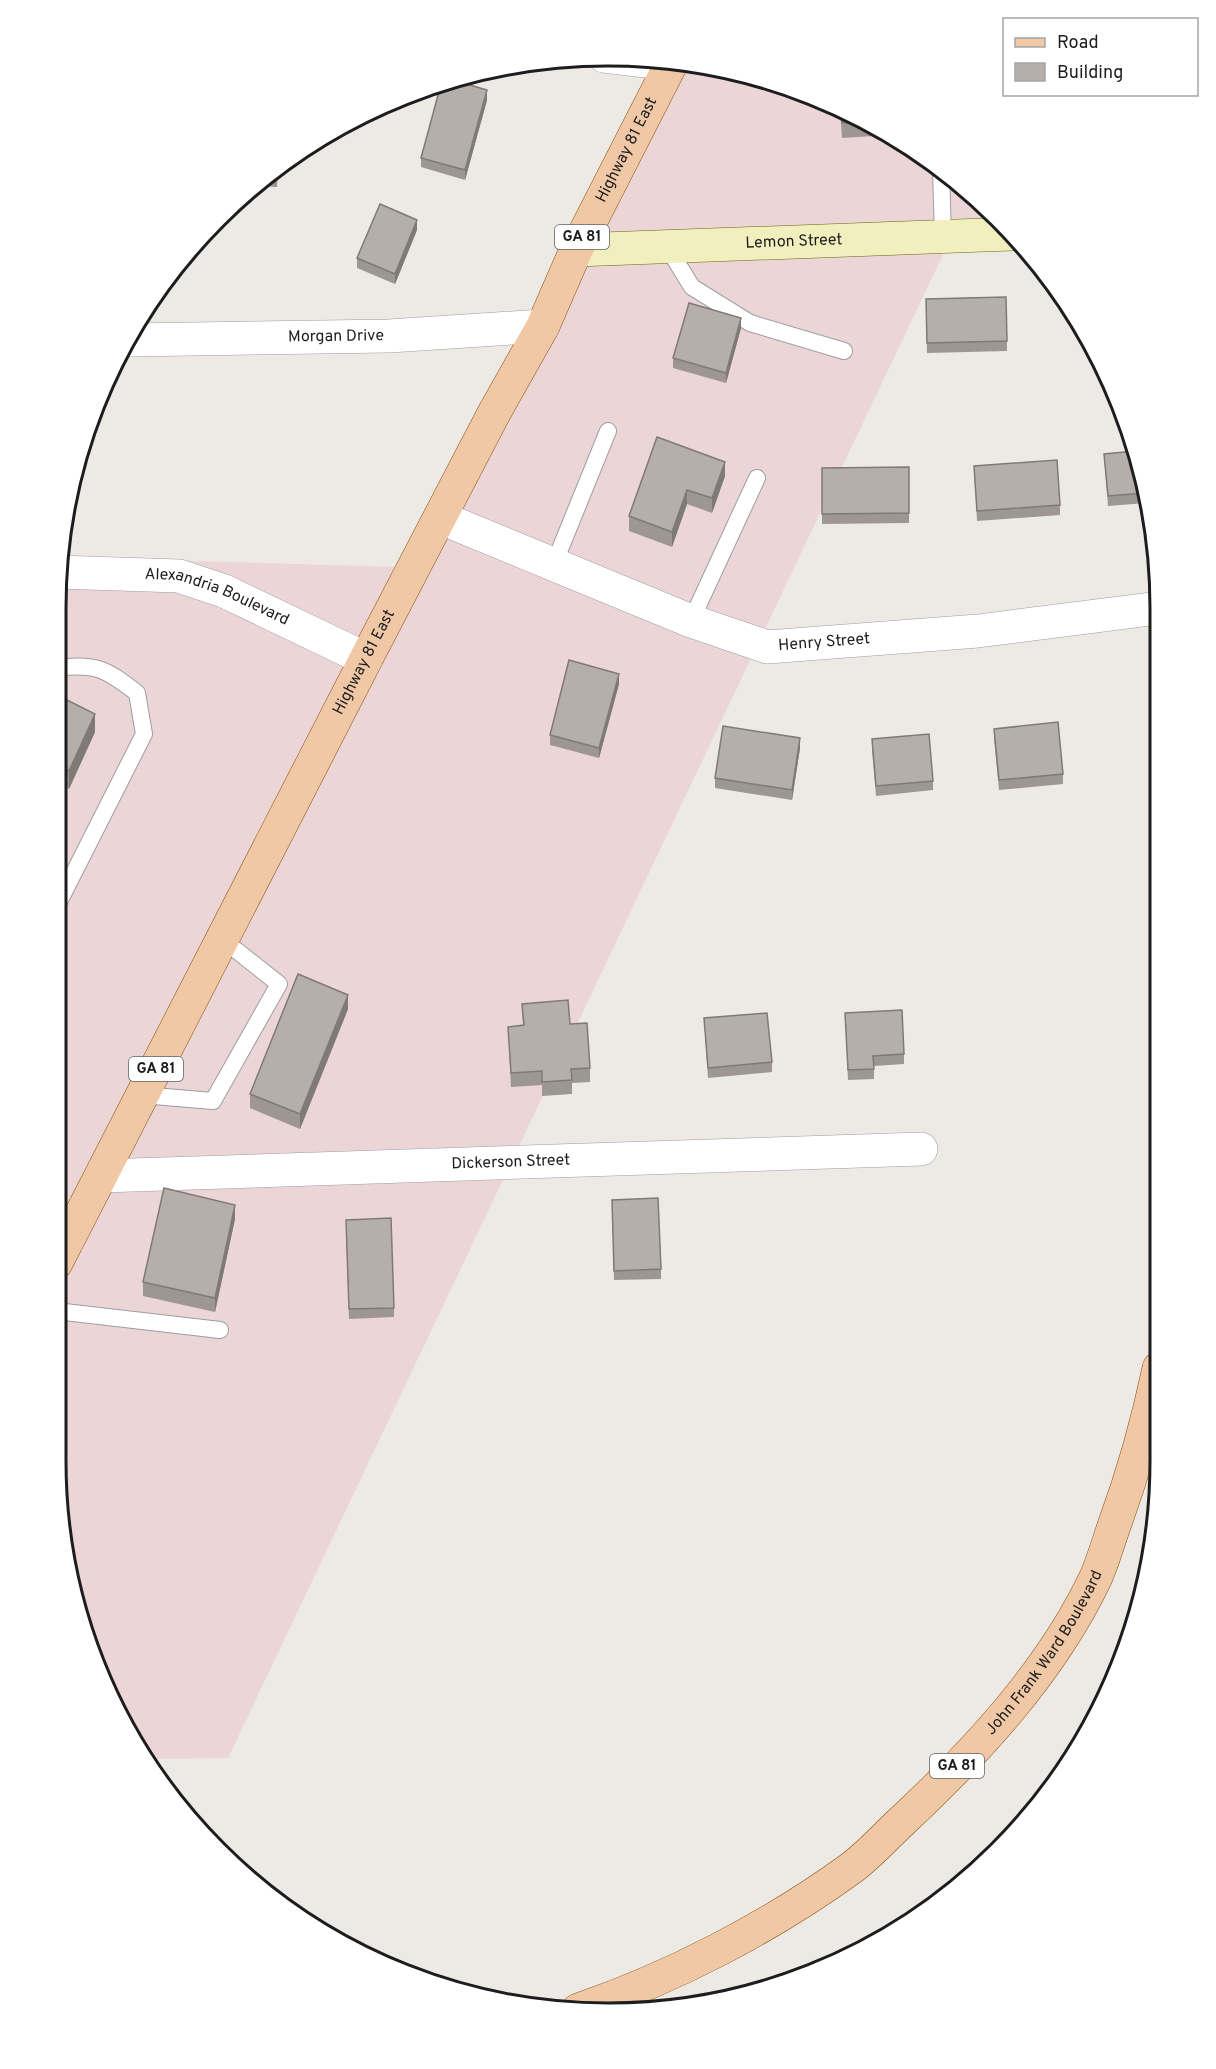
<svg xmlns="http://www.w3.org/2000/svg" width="1216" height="2069" viewBox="0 0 1216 2069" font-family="Overpass,sans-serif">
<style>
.commercial{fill:#ecd5d7}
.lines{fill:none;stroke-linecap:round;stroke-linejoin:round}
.lane-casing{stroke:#9e9e9e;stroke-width:18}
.street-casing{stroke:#9e9e9e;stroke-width:34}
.secondary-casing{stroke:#676711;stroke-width:34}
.primary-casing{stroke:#865211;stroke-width:34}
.lane{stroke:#fff;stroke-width:16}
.street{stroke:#fff;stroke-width:33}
.secondary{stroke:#f2efbe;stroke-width:33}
.primary{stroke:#f1c8a6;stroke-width:33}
.wall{fill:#9d9692}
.shaded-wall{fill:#7f7a77}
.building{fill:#b6aeaa;stroke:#7f7a77;stroke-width:1.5}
.labels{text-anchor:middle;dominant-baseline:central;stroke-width:4.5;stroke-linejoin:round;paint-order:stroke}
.shield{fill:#fff;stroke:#616161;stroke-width:1.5}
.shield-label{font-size:15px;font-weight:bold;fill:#1d1d1d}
.street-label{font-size:16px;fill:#1d1d1d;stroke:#fff}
.rim{fill:none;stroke:#1d1d1d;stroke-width:3}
</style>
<rect width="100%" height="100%" fill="#ede9e4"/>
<polygon class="commercial" points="682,63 715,66 819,97 915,148 999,218 1013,236 949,242 228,1758 149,1759 85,1638 56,1461 57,572 60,557 429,568"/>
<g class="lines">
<g class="lane-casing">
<g id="lane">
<polyline points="941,170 943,236"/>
<polyline points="666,245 692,287 750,323 844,351"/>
<polyline points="554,564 608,431"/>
<polyline points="691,621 757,478"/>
<path d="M 56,908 L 144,734 L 137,693 C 106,669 96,663 57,668"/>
<polyline points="142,1095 213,1101 279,984 222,939"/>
<polyline points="56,1311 220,1330"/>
</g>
</g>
<g class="street-casing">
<g id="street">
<polyline points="604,56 671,64"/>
<path id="s1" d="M 129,340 L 389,336 L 543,326"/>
<path id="s2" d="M 441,518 L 691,621 L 767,647 L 978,631 L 1159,608"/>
<path id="s3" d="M 57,572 L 179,576 L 224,591 L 366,659"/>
<path id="s4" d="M 101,1176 L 921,1149"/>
</g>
</g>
<g class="secondary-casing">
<g id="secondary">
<path id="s5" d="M 576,250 L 1011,234"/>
</g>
</g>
<g class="primary-casing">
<g id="primary">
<path id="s6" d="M 56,1263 L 366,659 L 494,413 L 543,326 L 576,250 L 672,62"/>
<path id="s7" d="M 578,2010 C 672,1978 770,1927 850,1869 C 868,1856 884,1838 900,1823 C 976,1752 1051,1672 1096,1577 C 1103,1561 1108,1543 1114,1526 C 1133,1474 1148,1421 1159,1368"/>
</g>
</g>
<use href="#lane" class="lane"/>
<use href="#street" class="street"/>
<use href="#secondary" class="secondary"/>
<use href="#primary" class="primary"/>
</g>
<g class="wall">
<polygon points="487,100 465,180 421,167 421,158"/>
<polygon points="840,109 890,135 842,138"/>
<polygon points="278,168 277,187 256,186"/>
<polygon points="417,230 395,284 357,268 357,258"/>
<polygon points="1006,297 1007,351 927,353 926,299"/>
<polygon points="741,328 726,383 673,368 673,358"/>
<polygon points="657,437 725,476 712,513 687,504 672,547 629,531 629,516"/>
<polygon points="1135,451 1146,503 1108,506 1104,454"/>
<polygon points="974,466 1060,505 1060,515 977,521"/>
<polygon points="909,467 909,523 822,524 822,468"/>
<polygon points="619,684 599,758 550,745 550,735"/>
<polygon points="57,695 95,732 69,789 56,784"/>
<polygon points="994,729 1063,774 1063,784 999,790 994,738"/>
<polygon points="872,739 933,781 933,790 876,796 872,749"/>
<polygon points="800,748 792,800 715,788 715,778"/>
<polygon points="522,1004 570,1024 590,1068 590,1082 572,1083 572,1094 542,1096 542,1085 511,1087 508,1027 523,1026"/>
<polygon points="348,1009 300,1129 250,1108 250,1094"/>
<polygon points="845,1013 904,1054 904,1064 874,1066 874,1079 848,1080"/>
<polygon points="704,1018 772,1062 772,1072 708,1078"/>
<polygon points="612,1200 661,1269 661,1279 614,1280"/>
<polygon points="235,1219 215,1312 143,1296 143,1282"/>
<polygon points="346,1230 394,1308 394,1317 349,1319"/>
</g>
<g class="shaded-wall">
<polygon points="487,90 487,100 465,180 465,170"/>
<polygon points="417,220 417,230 395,284 395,274"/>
<polygon points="741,318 741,328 726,383 726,373"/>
<polygon points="725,462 725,476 712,513 712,498"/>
<polygon points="687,490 687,504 672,547 672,532"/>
<polygon points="619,674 619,684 599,758 599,748"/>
<polygon points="95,714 95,732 69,789 69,771"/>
<polygon points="800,738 800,748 792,800 792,790"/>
<polygon points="348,995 348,1009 300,1129 300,1114"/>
<polygon points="235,1205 235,1219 215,1312 215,1298"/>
</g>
<g class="building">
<polygon points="453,80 487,90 465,170 421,158 441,84"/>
<polygon points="841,109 865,122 842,123"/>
<polygon points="277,168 277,177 267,176"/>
<polygon points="380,204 417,220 395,274 357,258"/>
<polygon points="1006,297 1007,341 927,343 926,299"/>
<polygon points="689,303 741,318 726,373 673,358"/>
<polygon points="657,437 725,462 712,498 687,490 672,532 629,516"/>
<polygon points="1135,451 1144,493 1108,496 1104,454"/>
<polygon points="1057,460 1060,505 977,511 974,466"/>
<polygon points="909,467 909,513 822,514 822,468"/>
<polygon points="569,660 619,674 599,748 550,735"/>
<polygon points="57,695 95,714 69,771 56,765"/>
<polygon points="1058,722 1063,774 999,780 994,729"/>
<polygon points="723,726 800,738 792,790 715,778"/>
<polygon points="929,734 933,781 876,786 872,739"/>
<polygon points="298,974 348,995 300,1114 250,1094"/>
<polygon points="568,1000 570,1024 587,1023 590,1068 571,1069 572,1080 542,1082 542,1071 511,1073 508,1027 524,1025 522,1004"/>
<polygon points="902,1010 904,1054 873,1056 874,1069 848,1070 845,1013"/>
<polygon points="767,1013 772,1062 708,1068 704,1018"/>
<polygon points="164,1188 235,1205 215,1298 143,1282"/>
<polygon points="658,1198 661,1269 614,1271 612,1200"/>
<polygon points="391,1218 394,1308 349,1309 346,1220"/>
</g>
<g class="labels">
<g class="shield">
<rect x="555" y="225" width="54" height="24" rx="4.5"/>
<rect x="129" y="1057" width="54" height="24" rx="4.5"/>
<rect x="930" y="1754" width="54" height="24" rx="4.5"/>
</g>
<g class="shield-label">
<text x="582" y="237">GA 81</text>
<text x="156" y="1069">GA 81</text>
<text x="957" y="1766">GA 81</text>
</g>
<g class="street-label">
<text stroke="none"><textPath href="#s6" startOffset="1251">Highway 81 East</textPath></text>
<text stroke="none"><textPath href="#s5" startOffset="218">Lemon Street</textPath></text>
<text stroke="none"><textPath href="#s1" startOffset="207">Morgan Drive</textPath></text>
<text stroke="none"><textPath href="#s3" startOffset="164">Alexandria Boulevard</textPath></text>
<text stroke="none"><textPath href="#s2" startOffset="408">Henry Street</textPath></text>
<text stroke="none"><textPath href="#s6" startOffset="675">Highway 81 East</textPath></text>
<text stroke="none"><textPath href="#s4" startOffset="410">Dickerson Street</textPath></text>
<text stroke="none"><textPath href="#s7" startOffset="600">John Frank Ward Boulevard</textPath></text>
</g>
</g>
<path d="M0 0H1216V2069H0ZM608 66H608A542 542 0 0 1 1150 608V1461A542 542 0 0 1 608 2003H608A542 542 0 0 1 66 1461V608A542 542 0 0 1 608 66Z" fill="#fff" fill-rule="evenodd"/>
<path class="rim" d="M608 66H608A542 542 0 0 1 1150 608V1461A542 542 0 0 1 608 2003H608A542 542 0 0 1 66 1461V608A542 542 0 0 1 608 66Z"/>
<rect x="1003" y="18" width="195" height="78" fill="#ffffff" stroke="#a5a5a5" stroke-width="1.5"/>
<rect x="1015" y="38" width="30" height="9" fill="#f1c8a6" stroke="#a5a5a5" stroke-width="1.5"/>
<text x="1057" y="48" font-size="18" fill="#1d1d1d">Road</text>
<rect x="1015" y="63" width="30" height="18" fill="#b6aeaa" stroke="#a5a5a5" stroke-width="1.5"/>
<text x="1057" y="78" font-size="18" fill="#1d1d1d">Building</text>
</svg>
